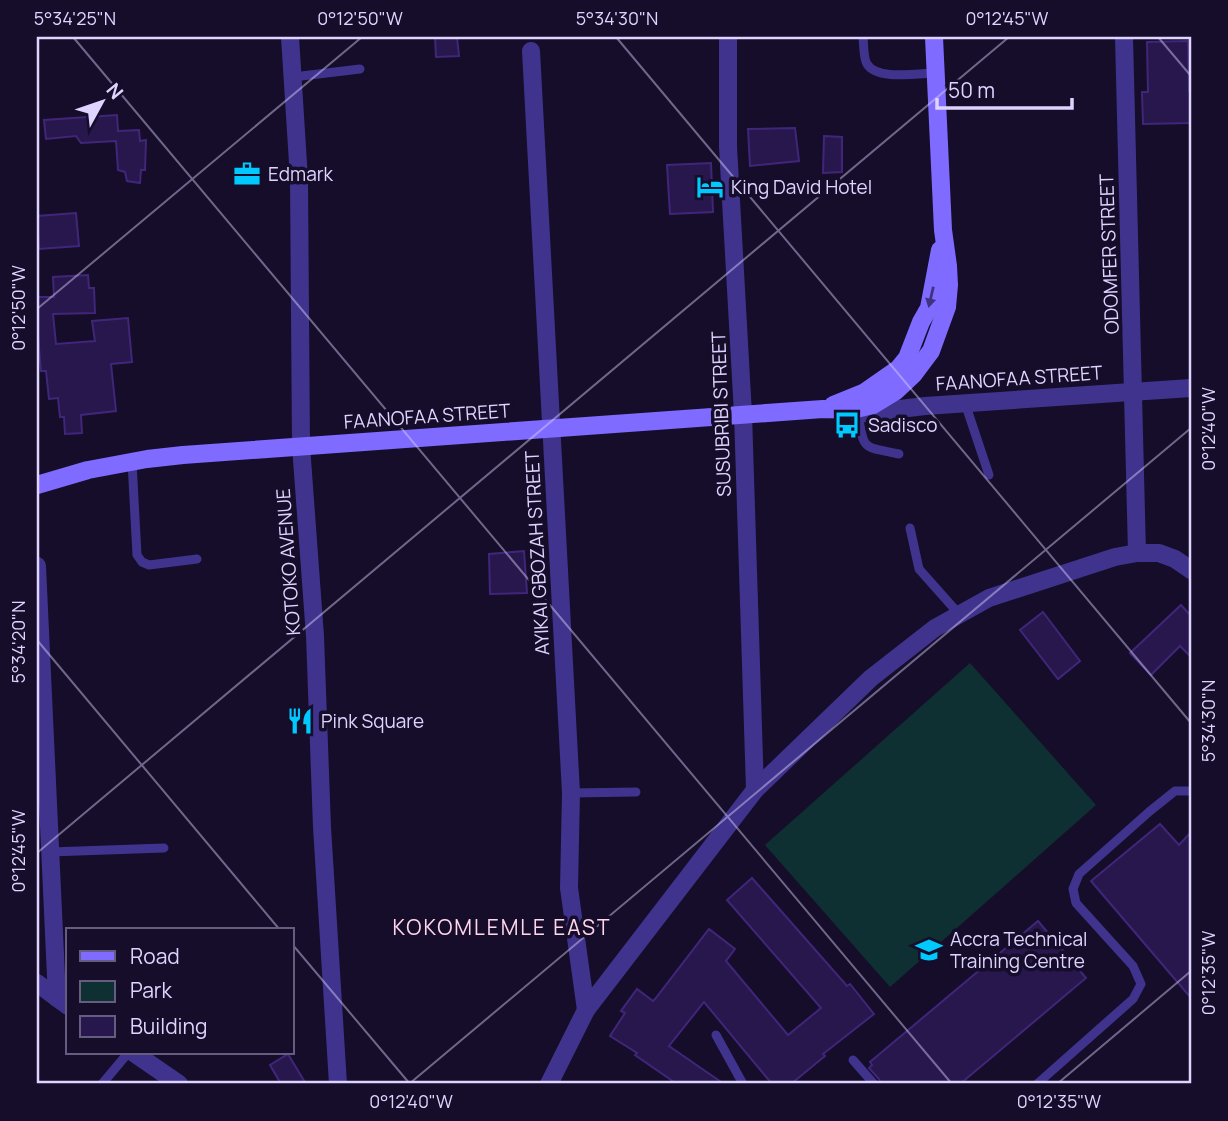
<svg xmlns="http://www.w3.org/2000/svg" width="1228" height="1121" viewBox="0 0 1228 1121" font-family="Manrope,sans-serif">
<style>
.green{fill:#0f3033}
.building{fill:#27174c;stroke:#40267a;stroke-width:2}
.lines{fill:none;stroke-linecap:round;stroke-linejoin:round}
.lane{stroke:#40338d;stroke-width:9}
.street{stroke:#40338d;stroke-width:18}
.secondary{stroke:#7f6bff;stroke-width:18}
.oneway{fill:#3f337f}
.ticks{fill:none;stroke:#ded4ff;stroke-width:2;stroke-opacity:0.45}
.labels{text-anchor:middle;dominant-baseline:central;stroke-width:7;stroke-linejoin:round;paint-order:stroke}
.poi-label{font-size:19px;fill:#ded4ff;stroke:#150d29;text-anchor:start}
.street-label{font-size:19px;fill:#ded4ff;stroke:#150d29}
.neighbourhood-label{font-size:21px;letter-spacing:2px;fill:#ffd6ec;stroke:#150d29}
.neatline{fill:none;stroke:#ded4ff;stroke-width:2.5}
.ticks-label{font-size:18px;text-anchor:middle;fill:#ded4ff}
</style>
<rect width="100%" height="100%" fill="#150d29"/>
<polygon class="green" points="970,663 1096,805 890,987 765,845"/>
<g class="building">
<polygon points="435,37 457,37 459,56 436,57"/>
<polygon points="1188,41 1189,91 1191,91 1191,123 1143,124 1142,92 1148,92 1147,42"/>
<polygon points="117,115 118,131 139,130 140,141 146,140 145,170 141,170 140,183 127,181 125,172 118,170 116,141 81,143 76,136 46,139 44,120"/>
<polygon points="795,128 799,161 750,166 748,129"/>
<polygon points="824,136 842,137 842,172 823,173"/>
<polygon points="711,163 713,212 670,214 667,165"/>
<polygon points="76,213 79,246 39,249 37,216"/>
<polygon points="88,275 89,288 94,288 95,313 53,314 56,344 95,341 92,321 128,318 132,362 111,364 116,411 81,415 82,433 65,434 64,417 60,417 58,398 49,399 46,371 41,371 37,324 37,297 54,297 53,277"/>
<polygon points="524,551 527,593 490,594 489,554"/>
<polygon points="1181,605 1191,616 1191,657 1180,646 1151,675 1130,653"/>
<polygon points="1043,612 1080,661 1058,679 1020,630"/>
<polygon points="1160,824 1179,845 1191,832 1191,998 1091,881"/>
<polygon points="752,878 847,986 850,984 874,1014 823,1054 825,1056 791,1084 772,1084 704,1002 669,1046 724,1084 677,1084 635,1055 637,1053 610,1036 625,1013 621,1011 637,989 653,1001 655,999 709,929 735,949 726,961 788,1035 821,1008 727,900"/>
<polygon points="1038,921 1086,978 960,1084 881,1084 879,1079 869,1068 872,1065 870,1062"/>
<polygon points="288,1054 306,1084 281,1084 270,1065"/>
</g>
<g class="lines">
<g class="lane">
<path d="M 863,37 C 864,45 863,57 867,64 C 877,81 919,73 936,73"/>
<polyline points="293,77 360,69"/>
<polyline points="965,403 989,475"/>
<path d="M 858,414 C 864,452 863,446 899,454"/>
<polyline points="132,462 137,555 142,562 149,565 197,559"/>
<polyline points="910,528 919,569 959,614"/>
<polyline points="571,793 636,792"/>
<polyline points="50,852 164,848"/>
<polyline points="716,1035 743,1084"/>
<polyline points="853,1060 874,1084"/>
<polyline points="102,1084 128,1053"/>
<polyline points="1037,1084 1133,999 1141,984 1133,966 1076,903 1073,889 1079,874 1150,811 1175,791 1191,791"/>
</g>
<g class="street">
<polyline points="290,37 299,179 301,446 315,636 322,827 338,1084"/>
<polyline points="728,37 728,147 743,414 755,790"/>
<polyline points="1124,37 1137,553"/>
<polyline points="531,51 571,793 569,888 586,1010"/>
<polyline points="858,414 925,406 1191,388"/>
<polyline points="37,566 57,998"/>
<polyline points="37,983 68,1006"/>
<polyline points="134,1053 179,1084"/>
<polyline points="549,1084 586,1010 755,790 871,678 935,628 989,598 1115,557 1137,553 1159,553 1175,559 1191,570"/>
</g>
<g class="secondary">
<polyline points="833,405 865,392 898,369 907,358 921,322 929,308 940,250"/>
<polyline points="37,485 88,470 147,459 183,455 823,409 852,410 873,405 896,391 913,375 931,351 947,307 949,285 948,266 943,230 934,37"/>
</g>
</g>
<defs><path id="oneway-solid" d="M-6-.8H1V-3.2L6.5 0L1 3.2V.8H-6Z" transform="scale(1.75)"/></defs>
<use class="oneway" href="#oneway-solid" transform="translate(931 297) rotate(103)"/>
<path class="ticks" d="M 73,37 L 952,1084M 616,37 L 1191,723M 1158,37 L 1191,76M 37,309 L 362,37M 37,640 L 280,930M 37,853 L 1009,37M 292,944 L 410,1084M 409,1084 L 1191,428M 1057,1084 L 1191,971"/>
<defs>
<g id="office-bare" transform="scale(2.1)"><path d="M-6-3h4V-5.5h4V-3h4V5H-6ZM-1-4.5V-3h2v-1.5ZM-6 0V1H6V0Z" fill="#00c9ff" stroke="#150d29" stroke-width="2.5" paint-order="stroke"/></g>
<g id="hotel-bare" transform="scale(2.1)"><path d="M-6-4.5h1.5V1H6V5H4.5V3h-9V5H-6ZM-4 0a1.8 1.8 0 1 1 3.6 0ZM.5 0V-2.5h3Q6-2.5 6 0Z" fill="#00c9ff" stroke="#150d29" stroke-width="2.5" paint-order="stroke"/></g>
<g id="bus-bare" transform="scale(2.1)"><path d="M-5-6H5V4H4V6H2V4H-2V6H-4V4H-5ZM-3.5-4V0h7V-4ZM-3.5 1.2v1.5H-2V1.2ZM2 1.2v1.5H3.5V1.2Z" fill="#00c9ff" stroke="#150d29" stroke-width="2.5" paint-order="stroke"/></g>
<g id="restaurant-bare" transform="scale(2.1)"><path d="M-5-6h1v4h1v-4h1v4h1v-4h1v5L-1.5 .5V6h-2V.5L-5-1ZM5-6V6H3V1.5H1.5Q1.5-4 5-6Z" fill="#00c9ff" stroke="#150d29" stroke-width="2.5" paint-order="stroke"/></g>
<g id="school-bare" transform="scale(2.1)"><path d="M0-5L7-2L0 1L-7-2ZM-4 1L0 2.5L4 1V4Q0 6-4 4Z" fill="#00c9ff" stroke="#150d29" stroke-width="2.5" paint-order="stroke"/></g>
</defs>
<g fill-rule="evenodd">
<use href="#office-bare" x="247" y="174"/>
<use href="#hotel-bare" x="710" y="187"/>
<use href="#bus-bare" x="847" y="425"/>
<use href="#restaurant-bare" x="300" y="721"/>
<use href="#school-bare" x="929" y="950"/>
</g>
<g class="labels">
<g class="poi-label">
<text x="268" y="174">Edmark</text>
<text x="731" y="187">King David Hotel</text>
<text x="868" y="425">Sadisco</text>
<text x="321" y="721">Pink Square</text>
<text x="950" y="939">Accra Technical<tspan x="950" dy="22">Training Centre</tspan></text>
</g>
<g class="street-label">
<text transform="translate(1109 254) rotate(-92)">ODOMFER STREET</text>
<text transform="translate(1019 378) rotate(-4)">FAANOFAA STREET</text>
<text transform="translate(721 414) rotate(-92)">SUSUBRIBI STREET</text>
<text transform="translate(427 416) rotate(-4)">FAANOFAA STREET</text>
<text transform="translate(537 553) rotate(-93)">AYIKAI GBOZAH STREET</text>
<text transform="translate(288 562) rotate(-94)">KOTOKO AVENUE</text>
</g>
<g class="neighbourhood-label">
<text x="502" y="927">KOKOMLEMLE EAST</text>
</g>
</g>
<rect width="1228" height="1121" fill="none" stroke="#150d29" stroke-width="77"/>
<rect x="66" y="928" width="228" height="126" fill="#150d29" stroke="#655d7f" stroke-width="2"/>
<rect x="80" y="951" width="35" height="10" fill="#7f6bff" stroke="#655d7f" stroke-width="2"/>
<text x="130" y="964" font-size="21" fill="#ded4ff">Road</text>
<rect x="80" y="981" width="35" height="21" fill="#0f3033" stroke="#655d7f" stroke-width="2"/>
<text x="130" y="998" font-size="21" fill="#ded4ff">Park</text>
<rect x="80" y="1016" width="35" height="21" fill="#27174c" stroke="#655d7f" stroke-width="2"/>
<text x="130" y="1034" font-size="21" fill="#ded4ff">Building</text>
<g transform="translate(102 102) rotate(50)" stroke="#150d29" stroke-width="5" paint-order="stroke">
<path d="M0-5L12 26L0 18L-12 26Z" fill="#ded4ff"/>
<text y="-10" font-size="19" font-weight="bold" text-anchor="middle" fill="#ded4ff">N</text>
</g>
<path d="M937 98v10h135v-10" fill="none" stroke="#ded4ff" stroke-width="3.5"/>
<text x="948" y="98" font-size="21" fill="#ded4ff" stroke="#150d29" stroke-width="5" paint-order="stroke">50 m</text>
<rect x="38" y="38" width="1152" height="1044" class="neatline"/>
<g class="ticks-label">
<text x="75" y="25">5°34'25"N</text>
<text x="360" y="25">0°12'50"W</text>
<text x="617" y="25">5°34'30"N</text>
<text x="1007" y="25">0°12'45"W</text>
<text transform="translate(19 308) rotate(-90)" y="6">0°12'50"W</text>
<text transform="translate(1209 429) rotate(-90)" y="6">0°12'40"W</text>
<text transform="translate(19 642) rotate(-90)" y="6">5°34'20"N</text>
<text transform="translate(1209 721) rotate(-90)" y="6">5°34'30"N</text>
<text transform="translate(19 851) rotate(-90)" y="6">0°12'45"W</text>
<text transform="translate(1209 973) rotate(-90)" y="6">0°12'35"W</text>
<text x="411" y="1108">0°12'40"W</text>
<text x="1059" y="1108">0°12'35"W</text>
</g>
</svg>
